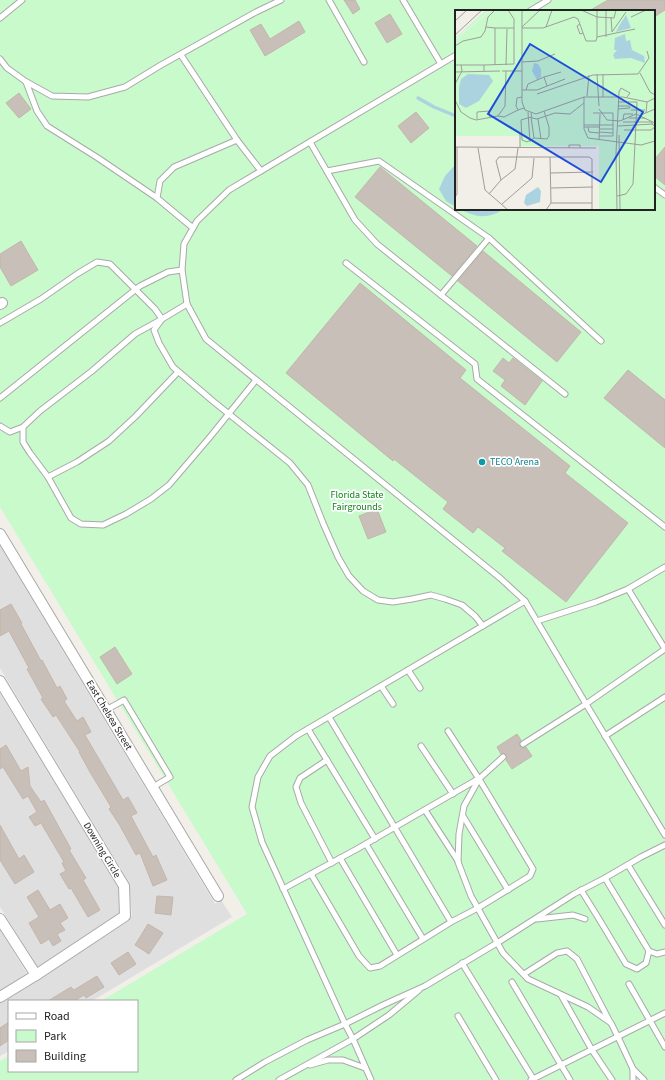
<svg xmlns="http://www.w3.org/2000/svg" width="665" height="1080" viewBox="0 0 665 1080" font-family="'Source Sans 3',sans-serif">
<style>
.residential{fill:#e0dfdf}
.park{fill:#c8facc;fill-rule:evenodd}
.water{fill:#aad3df}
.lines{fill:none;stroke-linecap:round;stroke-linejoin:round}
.stream{stroke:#aad3df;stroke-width:3.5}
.building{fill:#c7bfb8;stroke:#c4b6ab}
.service-casing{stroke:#a9a9a9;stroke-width:7}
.minor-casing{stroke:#a9a9a9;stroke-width:12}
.service{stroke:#fff;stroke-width:5}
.minor{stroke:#fff;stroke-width:10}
.culture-dot{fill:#0f9aa8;stroke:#fff;stroke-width:1.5}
.labels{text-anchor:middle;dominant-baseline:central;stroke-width:3.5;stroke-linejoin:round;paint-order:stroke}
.culture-label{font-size:10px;fill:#0d838f;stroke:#fff;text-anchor:start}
.park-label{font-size:10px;fill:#0c8416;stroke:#fff}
.street-label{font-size:10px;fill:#222;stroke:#fff}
.inset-road{fill:none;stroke:#9f9d99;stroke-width:1}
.view{fill:#1d4ed8;fill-opacity:0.15;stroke:#1d4ed8;stroke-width:2}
.inset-edge{fill:none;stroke:#222;stroke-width:2}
</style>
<rect width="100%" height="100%" fill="#f2efe9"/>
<g class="residential">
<polygon points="0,546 215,904 221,900 232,917 92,1001 9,1001 9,1051 0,1056 0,1003 44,976 129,921 132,915 129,882 0,668"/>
<polygon points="0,693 118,888 119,914 38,967 0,907"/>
<polygon points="0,930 27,974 0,990"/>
</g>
<path class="park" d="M 0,0 L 665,0 L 665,1080 L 0,1080 L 0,1061 L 9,1056 L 9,1071 L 137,1071 L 137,1001 L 101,1001 L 247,914 L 0,507 ZM 456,11 L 654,11 L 654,209 L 456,209 Z"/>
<g class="water">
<polygon points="456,164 456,207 446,201 439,189 445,176"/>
<path d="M 460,209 L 504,209 C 488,219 476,218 460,209 Z"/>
</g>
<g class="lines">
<polyline class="stream" points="418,98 434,107 456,116"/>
</g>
<g class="building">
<polygon points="344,0 355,0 360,9 353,14"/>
<polygon points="608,0 665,0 665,10 654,17 654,11 589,11"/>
<polygon points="390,14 402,34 387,43 375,23"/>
<polygon points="299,21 305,32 265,56 250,30 261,24 270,39"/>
<polygon points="19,93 31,109 19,118 6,103"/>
<polygon points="416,112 429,128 411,143 398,126"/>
<polygon points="665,147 665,185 654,176 654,160"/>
<polygon points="380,167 477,246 452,276 355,197"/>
<polygon points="21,241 38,270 11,286 0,267 0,254"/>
<polygon points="483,251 581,332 557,362 458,281"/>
<polygon points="360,283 466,370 460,378 570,466 565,473 628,523 566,602 502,551 505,548 478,527 473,533 443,509 448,502 394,459 393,461 286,373"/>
<polygon points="503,358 509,363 513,358 542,381 525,405 501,386 505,380 493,371"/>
<polygon points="628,370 665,400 665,448 604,398"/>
<polygon points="377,509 386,532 368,539 359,516"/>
<polygon points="11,604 22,623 21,624 41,661 42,660 57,688 60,686 67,699 64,701 77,721 83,717 91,732 85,735 123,800 128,797 137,813 131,816 153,857 156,855 167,880 153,886 140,853 136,855 119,824 109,809 111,807 90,772 79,752 80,752 56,715 53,717 41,699 43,698 27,669 29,668 9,631 0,636 0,610"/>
<polygon points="115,647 132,674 117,684 100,657"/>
<polygon points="517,734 521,740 519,744 520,746 523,748 526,747 532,756 512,769 506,760 507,758 506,755 504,753 501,754 497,747"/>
<polygon points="6,745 21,771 28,767 30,786 41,802 44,800 71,849 69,850 86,878 83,880 100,910 88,917 71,888 69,889 60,874 66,871 62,863 64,862 41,823 35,826 29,817 37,812 28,796 23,799 3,767 0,769 0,749"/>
<polygon points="0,825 19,859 24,855 34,872 15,884 0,860"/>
<polygon points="38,890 50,910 60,904 68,918 60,923 65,930 57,934 61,941 53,946 49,939 41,944 29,923 39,917 27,897"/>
<polygon points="157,896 173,897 171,915 155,913"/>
<polygon points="148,924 163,933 149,954 135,945"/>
<polygon points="128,952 136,964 119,975 111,963"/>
<polygon points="97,976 104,987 86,998 84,995 74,1001 48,1001 71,987 74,990"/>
<polygon points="9,1022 9,1040 0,1046 0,1028"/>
</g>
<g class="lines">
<g class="service-casing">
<g id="service">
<polyline points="329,0 364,62"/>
<polyline points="403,0 441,64"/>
<polyline points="530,11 548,0"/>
<polyline points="0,18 22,0"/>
<polyline points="181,55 237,140"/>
<polyline points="456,55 229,190 197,221 184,244 182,270 187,304 206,339 500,578 525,601 586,704 665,835"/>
<polyline points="0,59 7,68 25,81 52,96 88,97 125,87 161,65 256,12 281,0"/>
<polyline points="26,82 37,111 47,126 98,158 157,198"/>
<polyline points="310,142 355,220 377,244 565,394"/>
<polyline points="327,171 379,161 489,238 441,295"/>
<polyline points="654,187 665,195"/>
<polyline points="193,228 157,198 160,181 174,167 237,140 261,171"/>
<polyline points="489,238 601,341"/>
<polyline points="346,263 475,364 477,379 665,527"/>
<polyline points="187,304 162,319 154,330 159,343 173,367 214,402 290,463 308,485 323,523 338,557 349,576 363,591 378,600 393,602 412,599 431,595 445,599 462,605 475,616 483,626"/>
<polyline points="0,323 41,299 77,274 97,262 110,264 155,309 162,319 135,334 92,371 40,411 23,427 23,442 30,453 48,477 71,518 81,524 103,525 126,514 151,499 169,485 210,437 256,380"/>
<polyline points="0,398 140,286 168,272 182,270"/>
<polyline points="0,426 10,432 23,427"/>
<polyline points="48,477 77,462 109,441 136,416 178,372"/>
<polyline points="537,621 596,602 628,589 665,567"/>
<polyline points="408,670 420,688"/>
<polyline points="381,686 393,704"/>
<polyline points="106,710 124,700 170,777 153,787"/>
<polyline points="308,729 375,839"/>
<polyline points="448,731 479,779 533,869 530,876 478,908 451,922"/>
<polyline points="605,736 665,697"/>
<polyline points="523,744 586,704 665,649 628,589"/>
<polyline points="421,746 453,794"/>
<polyline points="503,757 479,779 464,806 459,834 458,862 471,896 503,953 528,979 588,1007 611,1023 618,1037 633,1069 633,1080"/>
<polyline points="327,760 300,778 296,787 301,803 332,863"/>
<polyline points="425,810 458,861"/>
<polyline points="463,816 508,890"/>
<polyline points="366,844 423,939"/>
<polyline points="340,858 397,955"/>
<polyline points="628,865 665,925"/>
<polyline points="311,874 359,956 370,968 380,966 451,922 329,717"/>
<polyline points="283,889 357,849 478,779"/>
<polyline points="581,890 599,919 626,964 637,969 646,963 649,951 605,878"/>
<polyline points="537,919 573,915 585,919"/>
<polyline points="649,951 657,954 665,952"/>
<polyline points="462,963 534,1080"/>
<polyline points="524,974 557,953 567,951 577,959 610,1022"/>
<polyline points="512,982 570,1080"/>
<polyline points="629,984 665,1047"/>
<polyline points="561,995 592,1050 612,1080"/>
<polyline points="458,1016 496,1080"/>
<polyline points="310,1065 328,1060 343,1060 365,1068"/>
<polyline points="633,1069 644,1080"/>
<polyline points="236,1080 265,1062 307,1040 345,1024 383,1005 425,986 497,943 574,894 605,878 641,857 665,845"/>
<polyline points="279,1080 353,1039 389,1015 419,990"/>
<polyline points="371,1080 353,1039 345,1024 262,842 252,807 258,777 270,756 296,736 525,601"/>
<polyline points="531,1080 665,1013"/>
</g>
</g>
<g class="minor-casing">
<g id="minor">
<polyline points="0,304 2,303"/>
<polyline points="0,534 218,896"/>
<polyline points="0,681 124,886 125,916 36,975 0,997"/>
<polyline points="0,919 36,975"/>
</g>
</g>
<use href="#service" class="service"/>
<use href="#minor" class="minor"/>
</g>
<circle class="culture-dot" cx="482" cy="462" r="4"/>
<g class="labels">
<g class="culture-label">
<text x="490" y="462">TECO Arena</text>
</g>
<g class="park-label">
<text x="357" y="495">Florida State<tspan x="357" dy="12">Fairgrounds</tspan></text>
</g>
<g class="street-label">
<text transform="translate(109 715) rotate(59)">East Chelsea Street</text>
<text transform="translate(102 850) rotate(59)">Downing Circle</text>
</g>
</g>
<g transform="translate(455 10)">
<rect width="200" height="200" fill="#f2efe9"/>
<path d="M 31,0 L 36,0 L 0,29 L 0,28 ZM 37,0 L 200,0 L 200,200 L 144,200 L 144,136 L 65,136 L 65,126 L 0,126 L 0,30 Z" fill="#c8facc"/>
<path d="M 171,5 L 176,18 L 161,22 L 164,16 ZM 170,24 L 171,31 L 175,30 L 177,40 L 189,46 L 190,53 L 176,48 L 160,49 L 158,45 L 162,40 L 159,40 L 160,28 ZM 79,53 L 83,54 L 86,59 L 86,67 L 82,70 L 77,61 ZM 13,64 L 34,65 L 38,71 L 24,91 L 11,98 L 4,94 L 4,77 L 6,69 ZM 83,177 L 86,181 L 85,192 L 72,196 L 69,193 L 71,185 Z" fill="#aad3df"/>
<path class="inset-road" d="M 67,0 L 67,92 L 70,100 L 81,104 L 129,87 L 168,87 L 192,92M 126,0 L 142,7 L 159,8 L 161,0M 142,0 L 142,27M 156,7 L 157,22 L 171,2M 176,7 L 191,0M 0,11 L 12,0M 125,14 L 122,16 L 125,24 L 128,23M 31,17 L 40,18 L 40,55M 67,17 L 85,0M 91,17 L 97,0M 40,18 L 59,18M 67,18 L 88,18 L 119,7 L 123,9 L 131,31 L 141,31 L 142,27 L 180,19M 0,25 L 27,0M 151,27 L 151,0M 0,36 L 8,31 L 26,27 L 30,21 L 33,7 L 40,0M 67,52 L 83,51 L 100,44M 0,55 L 6,55 L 7,61 L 0,74M 6,55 L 29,55 L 29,61M 29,55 L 59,54 L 59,9 L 53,0M 51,55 L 52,19M 47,61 L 67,61M 0,62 L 45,61M 185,63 L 195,82 L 200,85M 142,64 L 144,96M 148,64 L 148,87M 89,67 L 106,62M 67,80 L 82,80 L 110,69M 71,80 L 73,74 L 89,67 L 92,76M 82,84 L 138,65 L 183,64 L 194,48 L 192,41M 132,86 L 134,65M 67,87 L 62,88 L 61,96 L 63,100 L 69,98M 129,87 L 129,119 L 133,128 L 186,135 L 200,131M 0,90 L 6,102 L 15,108 L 21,110 L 43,106 L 50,96 L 51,61M 163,92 L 182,92M 144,99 L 152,110 L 165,111 L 181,104 L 200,113M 163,99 L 175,98 L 174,96 L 163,96M 176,100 L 190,100M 73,102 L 75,132M 76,103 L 77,108 L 82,109 L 100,103 L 115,104 L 129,93M 138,103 L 158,103 L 158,115M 191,103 L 192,92 L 200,88M 186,105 L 200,99M 43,106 L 49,107 L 63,100M 174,108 L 190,108M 22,109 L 22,102 L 34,101 L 35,108M 83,109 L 86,129M 168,110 L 169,104 L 178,104M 168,112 L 196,112 L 200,117M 129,115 L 158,115 L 158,126 L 144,126M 163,116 L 198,114M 129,117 L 145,117M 133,117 L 134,122 L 144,123M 145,119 L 158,119M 169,120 L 196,120 L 200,117M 144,122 L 158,123M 65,123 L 65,138M 164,125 L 165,200M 79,128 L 72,132 L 67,130 L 66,110 L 76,107 L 79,128 L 92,129 L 94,126 L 94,117 L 89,101M 144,130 L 145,104M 0,137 L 141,138M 23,138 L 30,180 L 53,200M 114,138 L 114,135 L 125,135 L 125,138M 95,163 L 138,162M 46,170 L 41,151 L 44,147 L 134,147 L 137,149 L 137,200M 96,178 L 138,177M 34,184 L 46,170 L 60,159 L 63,138M 162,186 L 171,184 L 178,174 L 182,92M 0,187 L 2,184 L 2,137M 96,193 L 137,193M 47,194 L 77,168 L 79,148M 91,200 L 96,193 L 95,147M 162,200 L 161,143 L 164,82 L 166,78 L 175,83 L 172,87"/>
<path class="view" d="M 75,34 L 188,102 L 146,172 L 33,104 Z"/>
<rect width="200" height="200" class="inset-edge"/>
</g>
<rect x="8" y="1000" width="130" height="72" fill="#ffffff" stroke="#a7a7a7"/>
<rect x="16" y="1013" width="20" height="6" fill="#ffffff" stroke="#a7a7a7"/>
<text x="44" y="1020" font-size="12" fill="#222222">Road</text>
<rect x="16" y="1030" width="20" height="12" fill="#c8facc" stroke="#a7a7a7"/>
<text x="44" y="1040" font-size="12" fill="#222222">Park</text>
<rect x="16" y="1050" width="20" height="12" fill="#c7bfb8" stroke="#a7a7a7"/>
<text x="44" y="1060" font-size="12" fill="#222222">Building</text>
</svg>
